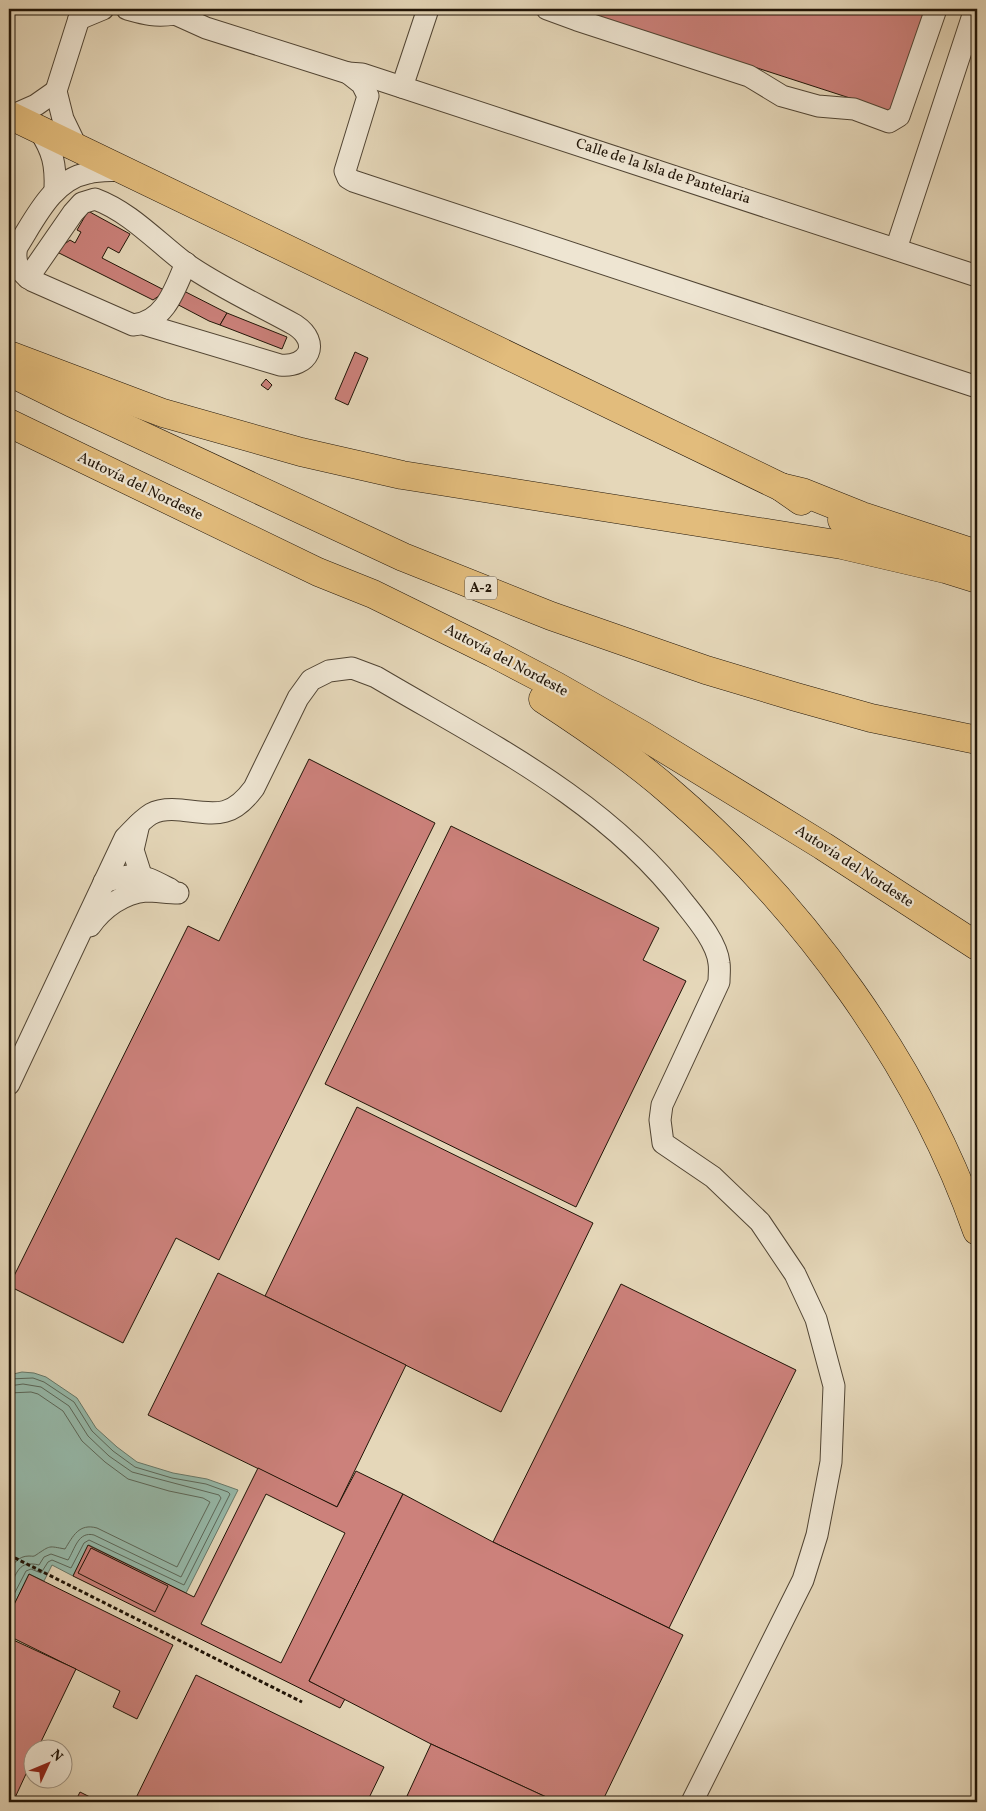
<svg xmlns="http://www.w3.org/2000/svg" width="986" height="1811" viewBox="0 0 986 1811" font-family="Vollkorn,serif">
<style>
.water{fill:#96baab;stroke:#677869}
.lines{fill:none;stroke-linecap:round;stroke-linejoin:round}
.shore{stroke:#5b6759;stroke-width:1}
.building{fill:#cc817b;stroke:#201407;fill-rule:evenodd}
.minor-casing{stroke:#514534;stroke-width:23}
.major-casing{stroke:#201407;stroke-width:29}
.highway-casing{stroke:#201407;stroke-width:29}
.path{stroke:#201407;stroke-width:3;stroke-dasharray:4 2.5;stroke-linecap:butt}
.minor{stroke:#eee5d2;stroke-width:21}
.major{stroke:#e2bc7c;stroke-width:28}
.highway{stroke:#e2bc7c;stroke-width:28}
.labels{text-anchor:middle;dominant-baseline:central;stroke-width:4.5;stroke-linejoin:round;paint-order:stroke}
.shield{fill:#eee5d2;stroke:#5e5344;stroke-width:1}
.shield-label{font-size:14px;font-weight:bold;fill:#201407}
.street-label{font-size:15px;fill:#201407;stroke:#eee5d2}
</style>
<rect width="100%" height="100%" fill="#e5d7b9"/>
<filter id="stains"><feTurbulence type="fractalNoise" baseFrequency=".004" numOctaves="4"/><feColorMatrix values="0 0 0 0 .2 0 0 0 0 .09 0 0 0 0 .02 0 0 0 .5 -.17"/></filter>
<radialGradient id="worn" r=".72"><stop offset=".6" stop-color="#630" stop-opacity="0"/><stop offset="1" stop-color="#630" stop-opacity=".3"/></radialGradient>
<polygon class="water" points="22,1372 34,1373 46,1377 77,1398 96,1428 117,1447 137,1462 173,1473 207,1479 238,1490 186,1593 89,1545 73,1576 52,1565 44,1581 29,1574 9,1615 9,1375"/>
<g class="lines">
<g class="shore">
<polyline points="9,1379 33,1378 44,1382 74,1402 92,1431 113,1451 135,1467 172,1478 206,1484 228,1492 230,1494 184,1585 89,1540 84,1543 71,1568 52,1560 48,1562 41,1573 31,1569 26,1571 9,1604"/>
<path d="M 9,1386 L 23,1384 L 41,1387 L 69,1406 L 88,1436 L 109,1456 L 132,1472 L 219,1495 L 221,1498 L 181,1577 L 94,1535 C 78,1531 75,1549 68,1560 L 51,1554 L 44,1557 L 39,1565 C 18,1560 17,1573 9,1589"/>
<path d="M 9,1393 L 31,1392 L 38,1394 L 63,1411 L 82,1441 L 105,1462 L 128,1479 L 169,1491 L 203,1498 L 210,1502 L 177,1567 L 97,1528 C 79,1523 73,1536 65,1549 C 48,1546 51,1545 36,1555 C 33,1557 33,1556 29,1556 C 18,1556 13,1564 9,1572"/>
</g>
</g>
<g class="building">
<polygon points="575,9 928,9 893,112"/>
<polygon points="88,211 130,234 119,253 108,247 102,258 166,291 153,300 55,251 70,240 75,243 81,232 77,230"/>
<polygon points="176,287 227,313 220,325 209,321 169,300"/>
<polygon points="227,313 287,337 282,349 220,325"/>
<polygon points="355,352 368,358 348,405 335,399"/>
<polygon points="266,379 272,385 268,390 261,385"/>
<polygon points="309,759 435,823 219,1260 176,1238 123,1343 9,1286 188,926 219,941"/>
<polygon points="451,826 659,928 643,960 686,981 576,1207 325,1084"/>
<polygon points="357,1107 593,1223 501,1412 265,1296"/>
<polygon points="218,1273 406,1365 337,1507 148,1415"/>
<polygon points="621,1284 796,1370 669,1628 493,1542"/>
<path d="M 258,1468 L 337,1507 L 356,1471 L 403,1494 L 309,1681 L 345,1699 L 340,1708 L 73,1576 L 88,1545 L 194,1597 ZM 266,1494 L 345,1533 L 281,1663 L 201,1624 Z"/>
<polygon points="403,1494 493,1542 683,1635 602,1802 557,1802 431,1744 309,1681"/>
<polygon points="91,1548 168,1586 155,1612 78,1573"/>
<polygon points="29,1574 173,1645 137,1719 113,1707 120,1691 9,1636 9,1615"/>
<polygon points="9,1638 76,1669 38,1748 32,1748 32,1761 13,1802 9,1802"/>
<polygon points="196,1675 384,1767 367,1802 134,1802"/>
<polygon points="431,1744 557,1802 419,1802 407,1796"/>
<polygon points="80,1792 100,1802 75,1802"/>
<polygon points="407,1796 419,1802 404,1802"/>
</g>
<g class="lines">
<g class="minor-casing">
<g id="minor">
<path d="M 127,9 C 145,14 155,17 175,14"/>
<polyline points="169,9 175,14 206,28 348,73 362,84 368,96 345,171 348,178 353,181 977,387"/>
<polyline points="547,9 577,20 749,76 782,96 818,106 854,109 889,122 899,116 936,9"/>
<polyline points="79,19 103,9"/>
<polyline points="348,73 362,74 977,276"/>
<polyline points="402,87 428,9"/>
<polyline points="11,116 36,105 56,91"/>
<path d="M 39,130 C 53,151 56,165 55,190"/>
<polyline points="77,148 63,119 56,91 82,9"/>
<path d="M 123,170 C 111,171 99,170 88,173 C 52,180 35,219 17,247 C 13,263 20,273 33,281 L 133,325 C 165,322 175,289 186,263"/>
<polyline points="896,249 975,9"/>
<path d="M 28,278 L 73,213 L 82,203 L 95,199 C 130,212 156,241 185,263 C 219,287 259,305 295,325 C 322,343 308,368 280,365 L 143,324"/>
<polyline points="139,824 133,850 141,875"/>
<path d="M 104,882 C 137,871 140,874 170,889"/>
<path d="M 90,926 C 103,908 123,893 146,891 C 156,891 168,893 178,893"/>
<path d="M 9,1084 L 125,838 C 133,830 141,820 151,814 C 160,809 171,809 181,810 C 216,814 231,819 254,788 L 298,698 L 311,680 L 329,671 L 352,668 L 376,677 C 486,742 606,800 685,904 C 697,919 717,943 719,963 C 720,969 719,975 719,982 L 662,1105 L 660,1120 L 663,1143 L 713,1177 L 760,1222 L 795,1274 L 816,1319 L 834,1386 L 831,1462 L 817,1535 L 803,1580 L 692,1802"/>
</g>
</g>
<g class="major-casing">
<g id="major">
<polyline points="9,115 781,487 801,501"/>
<polyline points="842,520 907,549 928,560"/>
</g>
</g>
<g class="highway-casing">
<g id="highway">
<polyline points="12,356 163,413 301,452 402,475 842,545 945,569 977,579"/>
<polyline points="9,372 72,403 403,557 551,616 706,670 796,697 871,718 977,740"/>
<polyline points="9,423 318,572 373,594 493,653 556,686 642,735 823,846 977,946"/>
<polyline points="781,487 802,492 862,516 977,554"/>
<path d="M 543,699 C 586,727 629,756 668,790 C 802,904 919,1065 977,1231"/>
</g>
</g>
<polyline class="path" points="9,1555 302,1702"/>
<use href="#minor" class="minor"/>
<use href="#major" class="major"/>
<use href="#highway" class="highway"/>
</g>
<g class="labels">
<rect class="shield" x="465" y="576.5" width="32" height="23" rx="4"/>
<g class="shield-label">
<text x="481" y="588">A-2</text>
</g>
<g class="street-label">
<text transform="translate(663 172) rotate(18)">Calle de la Isla de Pantelaria</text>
<text transform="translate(140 487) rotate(26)">Autovía del Nordeste</text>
<text transform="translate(506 661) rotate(28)">Autovía del Nordeste</text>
<text transform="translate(854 867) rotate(33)">Autovía del Nordeste</text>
</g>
</g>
<rect width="986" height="1811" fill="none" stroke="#e5d7b9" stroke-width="30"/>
<rect x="10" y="10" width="966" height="1791" fill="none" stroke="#201407" stroke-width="2.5"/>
<rect x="15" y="15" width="956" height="1781" fill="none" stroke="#201407"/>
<g transform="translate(48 1764) rotate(46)"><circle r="24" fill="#eee5d2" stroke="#9c9181"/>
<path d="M0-4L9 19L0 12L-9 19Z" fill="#8f2418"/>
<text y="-8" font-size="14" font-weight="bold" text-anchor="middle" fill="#201407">N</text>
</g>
<rect width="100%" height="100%" filter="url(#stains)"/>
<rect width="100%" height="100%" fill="url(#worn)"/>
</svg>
